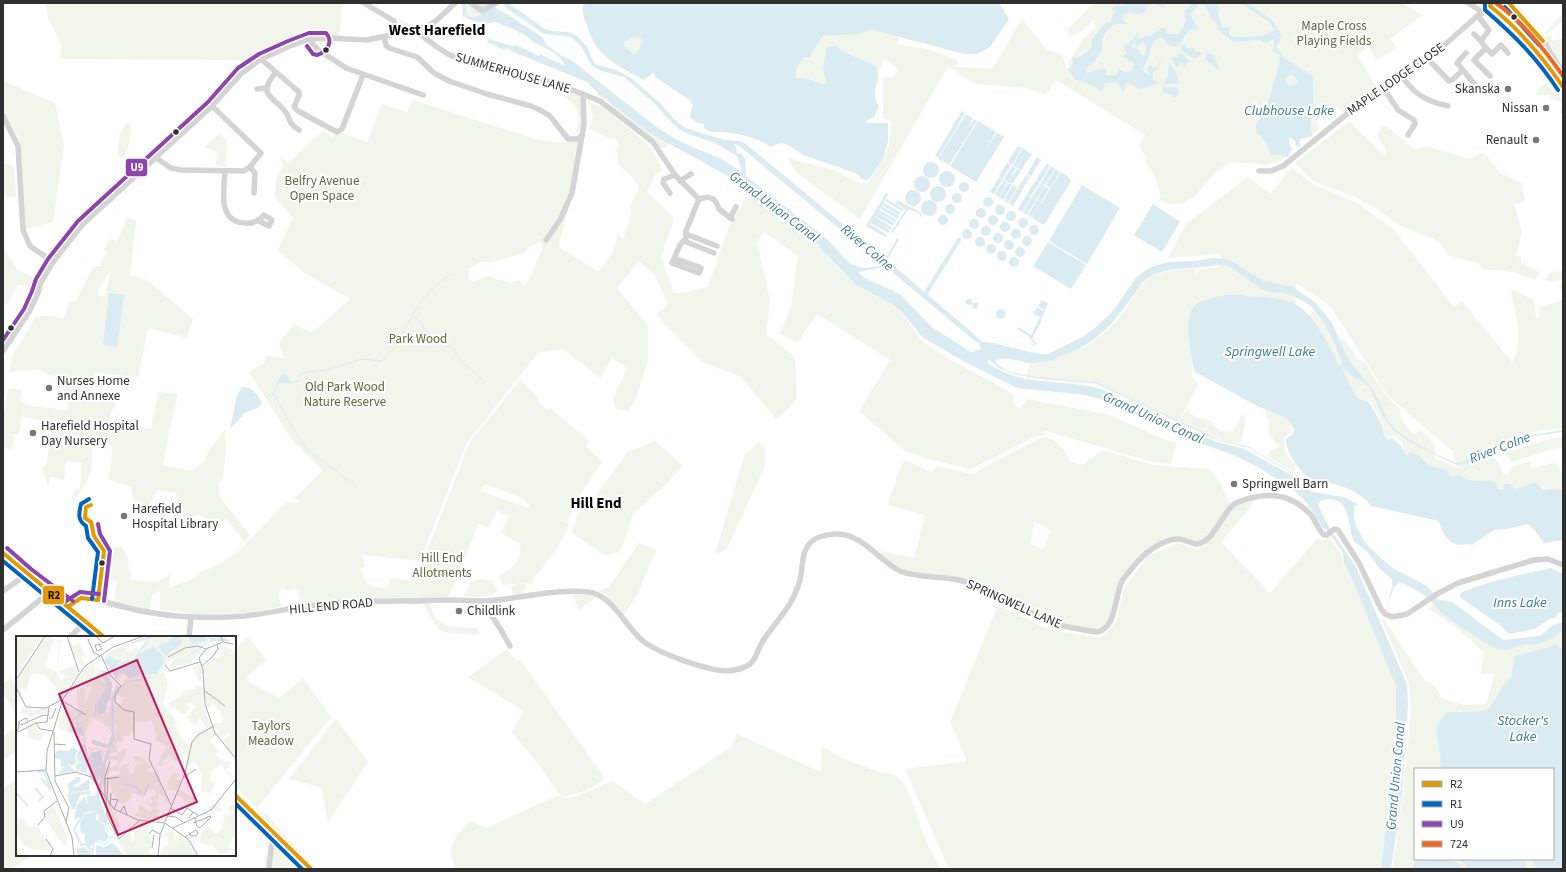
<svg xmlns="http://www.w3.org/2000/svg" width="1566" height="872" viewBox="0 0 1566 872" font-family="'Source Sans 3',sans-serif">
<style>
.green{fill:#f2f5ec;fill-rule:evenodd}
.water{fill:#daecf2;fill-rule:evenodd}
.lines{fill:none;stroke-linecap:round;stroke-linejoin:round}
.stream{stroke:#daecf2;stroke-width:1}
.canal{stroke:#daecf2;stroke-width:4}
.minor{stroke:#d4d4d4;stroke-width:5.5}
.major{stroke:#c7c7c7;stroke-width:7}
.bus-1-casing{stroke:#fff;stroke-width:7}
.bus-2-casing{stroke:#fff;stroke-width:7}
.bus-3-casing{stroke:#fff;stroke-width:7}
.bus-4-casing{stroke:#fff;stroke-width:7}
.bus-1{stroke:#e39a05;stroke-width:4}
.bus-2{stroke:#0065bd;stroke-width:4}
.bus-3{stroke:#8e44ad;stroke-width:4}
.bus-4{stroke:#f26522;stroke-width:4}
.bus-dot{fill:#2f2f2f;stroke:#fff;stroke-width:1.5}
.poi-dot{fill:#787878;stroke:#fff;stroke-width:1.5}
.labels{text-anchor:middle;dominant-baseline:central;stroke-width:4;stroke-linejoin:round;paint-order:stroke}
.park-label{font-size:13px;fill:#5a6b3d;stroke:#fff}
.street-label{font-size:13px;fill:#2f2f2f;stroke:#fff}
.poi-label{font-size:13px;fill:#2f2f2f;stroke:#fff;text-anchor:start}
.water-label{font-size:14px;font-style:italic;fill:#3d7f91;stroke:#fff}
.quarter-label{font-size:15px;font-weight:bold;fill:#000;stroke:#fff}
.inset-river{fill:none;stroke:#daecf2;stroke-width:2}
.inset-road{fill:none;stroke:#acacac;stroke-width:1}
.view{fill:#c2185b;fill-opacity:0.15;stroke:#c2185b;stroke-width:2}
.inset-edge{fill:none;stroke:#2f2f2f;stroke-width:2}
.line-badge{stroke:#fff;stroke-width:1.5}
.badge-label{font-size:11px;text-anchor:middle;font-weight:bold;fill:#fff}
.pale-badge-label{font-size:11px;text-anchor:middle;font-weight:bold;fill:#111}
</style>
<rect width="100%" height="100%" fill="#fff"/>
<g class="green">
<polygon points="45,3 343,3 339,36 317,35 307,36 285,44 253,60 60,59 62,45 48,18"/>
<polygon points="465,3 469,3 483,13 475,17 467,15"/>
<polygon points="1094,3 1125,3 1111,18 1111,21 1106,22 1091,40 1092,46 1084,55 1070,66 1068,63 1084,38 1095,29 1094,19 1082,31 1070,36 1067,30"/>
<path d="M 1154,3 L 1165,8 L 1164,3 L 1192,3 L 1184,12 L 1186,21 L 1178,34 L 1168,34 L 1164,27 L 1152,35 L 1146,36 L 1139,39 L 1138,31 L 1129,43 L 1124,45 L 1128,53 L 1123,56 L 1135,64 L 1132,70 L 1126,72 L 1119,69 L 1116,75 L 1087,73 L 1086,68 C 1093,64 1097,57 1102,51 C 1102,43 1103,41 1106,35 C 1112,24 1115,22 1128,24 L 1122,19 L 1125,13 L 1136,14 L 1148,5 Z"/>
<path d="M 1216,3 L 1240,3 L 1269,22 L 1274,30 L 1262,36 L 1235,37 C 1222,29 1218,17 1216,3 Z"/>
<polygon points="1248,3 1401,3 1423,15 1390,39 1397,47 1377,60 1368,47 1357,55 1377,88 1343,112 1335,106 1317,120 1319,129 1313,134 1310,124 1314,114 1313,77 1302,68 1293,65 1279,51 1273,21"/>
<path d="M 1198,4 L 1206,7 L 1211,19 L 1217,23 L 1233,42 L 1274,39 L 1277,53 L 1280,58 L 1280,61 L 1257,133 L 1265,141 L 1271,155 L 1279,154 L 1287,157 L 1278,162 L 1269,163 L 1271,165 L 1230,162 L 1214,174 L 1195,196 L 1183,203 L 1172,204 L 1158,201 L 1161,196 L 1155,176 L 1144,160 L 1147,158 L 1139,146 L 1145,135 L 1056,80 L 1045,95 L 1028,88 L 975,84 L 948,66 L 860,219 L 798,174 L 787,158 L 834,170 L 861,184 L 869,182 L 889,146 L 892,122 L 883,118 L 883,77 L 894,77 L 898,70 L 885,59 L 879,69 L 875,65 L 844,52 L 836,46 L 829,47 L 826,49 C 824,61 824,72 827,83 L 823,84 L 797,78 C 794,70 800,64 804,57 L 809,58 L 823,36 L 866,32 L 873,30 L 900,37 L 896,44 L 932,50 L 958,61 L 957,65 L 951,66 L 992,69 L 1022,19 L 1047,50 L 1062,54 L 1067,70 L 1071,73 L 1075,80 L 1087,83 L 1102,91 L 1106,83 L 1127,82 L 1139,89 L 1158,84 L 1153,79 L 1153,72 L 1158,69 L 1161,61 L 1156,68 L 1153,69 L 1152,78 L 1143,71 L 1155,40 L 1160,37 L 1170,46 L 1190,29 L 1199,30 L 1190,14 Z"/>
<polygon points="1560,16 1563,16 1563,21 1548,33 1544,34 1554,24 1553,23"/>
<polygon points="1513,17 1537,42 1535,44 1514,22 1515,20"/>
<polygon points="397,19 407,23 412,27 401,28"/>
<polygon points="1550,34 1552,37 1551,39 1552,41 1563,38 1563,70 1544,38"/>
<path d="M 639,37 L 643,42 L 639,50 L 634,56 C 631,50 625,48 623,43 L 630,39 Z"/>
<path d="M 1134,42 L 1143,42 C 1147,46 1146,50 1145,54 L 1141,56 L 1138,48 L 1136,49 L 1132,46 Z"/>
<circle cx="1291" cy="81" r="5.5"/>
<polygon points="3,81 55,103 64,145 53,222 25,230 21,153 18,137 3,112"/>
<path d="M 1549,81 L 1554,83 L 1559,87 C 1556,93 1560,94 1563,98 L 1563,114 L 1560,113 L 1562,102 L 1550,99 L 1550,95 L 1537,95 L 1539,88 Z"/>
<path d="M 553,86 C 560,87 571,90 577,95 C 585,100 584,130 575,134 C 587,111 570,98 551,88 Z"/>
<polygon points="598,92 613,97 662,136 669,145 663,149 616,111 608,100 596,95"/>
<path d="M 413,100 L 535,139 L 559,143 L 582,140 L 573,194 L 558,246 L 598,272 L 613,252 L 618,234 L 623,239 L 631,214 L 630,205 L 638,191 L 639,187 L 632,177 L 618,164 L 617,149 L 619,145 L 615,139 C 605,139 599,132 589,129 L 593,117 L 589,102 L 603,107 L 647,144 L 663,170 L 655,175 L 647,192 L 674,218 L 661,257 L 674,293 L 682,293 L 708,287 L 728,228 L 748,193 L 802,232 L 814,244 L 817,243 L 819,244 L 819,247 C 834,263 849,281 868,292 C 876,298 887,300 895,306 C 909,316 912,333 925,343 C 952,364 985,376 1014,395 L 1014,406 L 1021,408 L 1027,399 L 1110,415 L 1154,435 L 1176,443 L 1171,464 L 1152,462 L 1046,431 L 1044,435 L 1034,437 L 971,469 L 928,459 L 905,451 L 859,411 L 890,360 L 817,314 L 798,342 L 780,334 L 791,307 L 798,256 L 764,232 L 757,242 L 770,300 L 766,334 L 795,357 L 797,399 L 777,420 L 740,376 L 704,363 L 656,315 L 668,304 L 655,276 L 639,261 L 617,288 L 648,326 L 648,359 L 636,399 L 628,411 L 616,409 L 613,399 L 627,368 L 612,358 L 600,378 L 563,349 L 538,353 L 466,444 L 420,561 L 363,555 L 365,567 L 360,568 C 367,586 369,587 388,588 L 390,578 L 407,580 L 414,584 L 470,442 L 520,380 L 540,399 L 537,401 L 547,410 L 550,408 L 589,441 L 586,446 L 602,462 L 574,503 L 568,522 L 545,514 L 568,523 C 568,539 543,566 533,579 L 532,584 L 522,583 L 503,585 L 499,577 C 511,569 523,560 520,544 L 501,533 L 509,517 L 497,511 L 489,528 L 478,524 L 457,579 L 447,597 L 428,598 C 439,632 446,626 478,628 L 480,633 L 476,635 L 443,632 L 438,629 L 423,604 L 301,604 L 298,591 L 295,589 L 287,591 L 282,587 L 278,594 L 282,607 L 243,613 L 194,614 L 160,609 L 160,591 L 152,595 L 150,610 L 114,602 L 117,581 L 103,580 L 105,558 L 109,554 L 110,549 L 121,546 L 127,556 L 129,571 L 131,574 L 131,580 L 157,582 L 171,574 L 169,588 L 195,578 L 202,571 L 216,566 L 238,552 L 287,502 L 298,503 L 300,500 L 294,499 L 323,470 L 292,440 L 249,372 L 264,363 L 266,356 L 284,358 L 279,343 L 294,324 L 312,333 L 350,299 L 303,272 L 278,250 L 293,218 L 275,197 L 276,180 L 283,166 L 281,156 L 288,163 L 323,131 L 332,137 L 340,132 L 344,133 L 367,142 L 382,104 L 407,112 ZM 540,242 L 543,249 L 525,287 L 519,280 L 510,283 L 488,276 L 474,282 L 468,278 L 469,268 L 481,262 L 493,262 L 524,253 L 531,246 ZM 485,484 L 523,498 L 532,509 L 480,491 Z"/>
<path d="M 129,121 C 133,134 129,149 123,159 L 118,156 C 117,143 119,131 129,121 Z"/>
<polygon points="1349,121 1385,156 1386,148 1377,136 1377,134 1383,126 1387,126 1415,150 1426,146 1469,159 1483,152 1500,173 1522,183 1525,202 1514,204 1522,232 1516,257 1521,256 1521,262 1540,273 1535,280 1513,272 1482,269 1480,264 1447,255 1441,242 1399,225 1374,207 1353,196 1313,181 1295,163"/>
<polygon points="220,134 227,141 226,167 215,166 219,153 204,147"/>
<polygon points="3,162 14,166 16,197 3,196"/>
<path d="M 1292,168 L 1314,185 L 1357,203 L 1394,230 L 1454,307 L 1462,301 L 1512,362 C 1525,340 1515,313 1511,290 C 1519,290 1526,297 1534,300 L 1536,319 L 1539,318 L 1540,307 L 1563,300 L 1563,427 L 1528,433 L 1502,446 L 1490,449 L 1503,473 L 1508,475 L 1511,467 L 1531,461 L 1531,468 L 1554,463 C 1566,471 1563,482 1563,495 C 1554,490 1544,488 1534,483 L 1518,490 L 1504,485 L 1503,489 L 1499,488 L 1495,483 L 1486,483 L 1450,478 L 1437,470 L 1406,458 L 1402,442 L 1395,436 L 1387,439 L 1382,433 L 1384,428 L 1371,402 L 1358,401 L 1331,360 L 1325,337 L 1308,318 L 1314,310 L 1327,323 L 1334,337 L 1345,340 L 1358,360 L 1365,362 L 1376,380 L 1390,400 L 1400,409 L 1401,419 L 1413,434 L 1421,430 L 1434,444 L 1435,459 L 1459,468 L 1452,454 L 1454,452 L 1388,396 L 1330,306 L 1296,283 L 1295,309 L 1192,313 L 1192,376 L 1198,385 L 1180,418 L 1181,418 L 1186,410 L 1195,417 L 1210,420 L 1219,431 L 1232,432 L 1241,416 L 1245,415 L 1245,424 L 1241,441 C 1227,446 1216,435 1203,431 L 1212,436 L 1214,439 L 1095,384 L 1026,378 L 1030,363 C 1044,365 1051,361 1062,355 C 1069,352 1076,351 1082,348 C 1097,341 1112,327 1122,314 C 1132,302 1138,285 1152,276 C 1164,270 1183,269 1197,268 L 1195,276 L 1200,269 L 1220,267 L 1221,254 L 1168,258 L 1186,224 L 1248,177 L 1270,194 Z"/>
<path d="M 126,217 L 136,221 L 130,275 L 147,280 L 193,319 L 187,338 L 148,328 L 138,377 L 95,373 L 91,394 L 108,397 L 115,401 L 116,406 L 111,410 L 110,420 L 117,430 L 137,427 L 151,429 L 158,392 L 178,394 L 169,432 L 163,465 L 192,471 L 205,461 L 210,449 L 225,430 L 226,449 L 223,477 L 219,483 L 219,496 L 250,535 L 244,543 L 240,536 L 227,519 L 218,522 L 216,525 L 199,514 L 183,521 L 174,520 L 177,493 L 157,490 L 150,505 L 134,504 L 131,487 L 108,479 L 109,472 L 111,470 L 112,447 L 106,440 L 90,443 C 96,464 89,483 74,499 L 72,499 L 74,491 L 80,489 L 82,463 L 66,461 L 64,480 L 50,477 L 48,489 L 42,467 L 46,466 L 54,423 L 23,417 L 24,405 L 66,410 L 69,407 L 64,393 L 65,377 L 49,375 L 39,369 C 27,373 20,368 9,373 L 12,357 L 36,316 L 53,316 L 63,319 L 70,301 L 75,303 L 94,266 L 103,266 L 100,263 L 108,252 L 104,250 L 110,239 L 118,241 ZM 111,270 L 105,297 L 99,296 L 98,290 Z"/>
<polygon points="3,248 18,270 37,279 33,284 34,290 18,284 7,305 3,304"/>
<polygon points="1563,271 1563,290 1559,288 1562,280 1545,282 1549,273"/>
<polygon points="12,388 22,390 20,401 24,403 19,434 14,434 12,449 3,448 3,420 8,390"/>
<path d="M 1267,406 L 1292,420 L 1291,433 L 1285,437 C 1282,450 1287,455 1295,465 L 1295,472 L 1267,456 L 1271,451 L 1279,446 L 1269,435 L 1269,421 L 1265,412 Z"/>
<path d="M 1042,437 C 1056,437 1065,450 1070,461 L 1082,465 L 1103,450 L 1154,465 L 1209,469 L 1221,484 L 1226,497 L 1234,505 L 1207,541 L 1196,542 L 1177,537 L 1150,552 L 1129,574 L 1121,588 L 1116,614 L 1109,627 L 1098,632 L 1058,624 L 991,589 L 908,572 L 879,556 L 881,551 L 914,558 L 925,515 L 888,505 L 889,500 L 902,464 L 906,460 L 931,472 L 937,466 L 973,474 L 988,465 ZM 1034,522 L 1051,530 L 1043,549 L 1030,544 Z"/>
<polygon points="1563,437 1563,448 1553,449 1511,462 1505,453 1546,440"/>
<polygon points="654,440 683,466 662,488 633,514 625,540 619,552 606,556 572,533 578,513 586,510 628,451 645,446"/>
<polygon points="759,442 766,449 764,469 726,550 715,554 744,456"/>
<polygon points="1256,500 1221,542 1270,593 1318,538 1321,541 1329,537 1341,554 1344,564 1349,572 1395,681 1397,691 1396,727 1398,729 1398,733 1381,869 949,869 905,769 967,761 950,722 998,605 1050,630 1101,638 1116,622 1124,589 1148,556 1177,543 1198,549 1206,545 1235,505"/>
<polygon points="639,543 656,550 637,595 624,615 605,594 598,591 609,587"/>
<path d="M 481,579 L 493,580 L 494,586 L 498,591 C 488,598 475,598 463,596 L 473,581 Z"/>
<polygon points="522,583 526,585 527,588 522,593 513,595 511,586"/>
<polygon points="572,594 598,596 579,610"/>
<path d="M 1437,602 L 1493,644 L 1536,640 L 1563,628 L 1563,869 L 1393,869 L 1405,777 L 1411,712 L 1410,695 L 1409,683 L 1382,621 L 1383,618 L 1425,681 C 1432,683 1437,687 1440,694 L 1439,697 L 1463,705 L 1485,704 C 1490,694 1491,684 1495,674 L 1481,674 L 1484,653 L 1469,638 L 1429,608 ZM 1415,769 L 1553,769 L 1553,859 L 1415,859 Z"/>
<polygon points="248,637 267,660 246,677 250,683 279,698 303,678 331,717 257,808 235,787 235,650"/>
<path d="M 507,649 L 517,662 L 520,660 L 605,778 C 593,790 579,793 563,797 L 560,795 L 539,765 L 512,732 L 524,711 L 468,677 Z"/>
<polygon points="11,678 17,687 17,716 3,693 3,684"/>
<polygon points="336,719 368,762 335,811 328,824 322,788 289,779"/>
<polygon points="17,726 17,751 3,760 3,736"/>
<path d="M 737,734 L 821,772 L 822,745 L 839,757 L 879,772 L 895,775 L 902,781 L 907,788 L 927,844 L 941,869 L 455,869 L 450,851 L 457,835 L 470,821 L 486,828 L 557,796 C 574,803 597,785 613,781 L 645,804 L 728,749 L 730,750 Z"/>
<polygon points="17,779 17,855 33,855 11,869 3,869 3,789"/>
<polygon points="266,813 315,869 266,869 264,859 277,840 257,819"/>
</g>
<g class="water">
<path d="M 462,3 L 465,3 L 467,15 C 475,19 479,16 485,11 L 477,3 L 488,3 L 510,16 L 542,37 L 547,45 L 563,57 L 570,59 L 658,128 L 677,140 L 721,159 L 742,172 L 737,156 L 715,143 L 686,133 L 681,130 L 674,125 L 654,103 L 624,77 L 602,71 L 592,66 L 581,46 L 572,38 L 565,36 L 544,34 L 506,8 L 503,3 L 508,3 L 545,29 L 552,31 L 568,32 L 577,36 L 587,46 L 592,59 L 595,64 L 616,70 L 631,78 L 659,102 L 677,122 L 686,128 L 725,140 L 740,141 L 746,144 L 885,259 L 896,241 L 896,238 L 899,240 L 887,260 L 983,342 L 993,343 L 1038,354 L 1048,354 L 1084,336 L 1097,326 L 1114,310 L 1135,279 L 1147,269 L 1154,266 L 1168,262 L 1196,261 L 1213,258 L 1226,259 L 1235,263 L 1263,281 L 1293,287 L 1315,302 L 1332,323 L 1347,357 L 1355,368 L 1374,391 L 1389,422 L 1396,430 L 1410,440 L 1438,455 L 1457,463 L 1460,463 L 1482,452 L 1506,448 L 1525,436 L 1563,430 L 1563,432 L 1526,437 L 1507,449 L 1482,454 L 1467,463 L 1456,465 L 1410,442 L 1393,430 L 1383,416 L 1369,386 L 1352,376 L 1342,367 L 1348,381 L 1357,398 L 1370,403 L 1383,428 L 1383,433 L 1387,440 L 1392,438 L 1401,446 L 1407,456 L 1410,452 L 1420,456 C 1425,465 1437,468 1447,470 L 1450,477 L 1460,475 L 1467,480 L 1496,482 L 1498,489 L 1504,489 L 1503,484 L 1511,484 L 1513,488 L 1517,489 L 1535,482 L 1543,489 L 1563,490 L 1563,540 L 1545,543 C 1538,537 1535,528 1528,524 L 1507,529 L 1494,530 L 1472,545 C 1467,543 1464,545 1459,545 C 1448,544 1441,530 1439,521 L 1371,506 C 1360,491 1343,486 1326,482 C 1322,481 1318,482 1314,480 C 1301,475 1286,453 1286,439 L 1293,433 L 1294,430 L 1289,421 L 1284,417 L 1257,406 L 1195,372 L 1193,366 C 1191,351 1185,324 1192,309 C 1197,299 1225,295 1236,294 C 1239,294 1242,295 1245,296 C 1263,298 1287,296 1301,308 C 1318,321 1330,347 1339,366 L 1342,365 C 1338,345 1324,319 1309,305 C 1302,300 1292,295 1284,293 C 1278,292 1272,293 1266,291 C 1252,285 1242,273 1228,266 C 1221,263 1211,267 1204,267 C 1184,269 1159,267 1143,282 C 1121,312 1104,341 1066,354 C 1060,355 1055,360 1049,361 C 1044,363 1039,362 1034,363 C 1021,364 1008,354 995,361 L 998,365 L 1003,368 L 1002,370 L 989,360 L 987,362 C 1020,388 1063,378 1101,389 L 1188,430 L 1217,442 L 1244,449 L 1291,475 L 1312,492 L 1344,497 L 1359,505 L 1354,506 L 1354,518 L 1356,526 L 1364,541 L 1370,548 L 1391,567 L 1427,586 L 1439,600 L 1451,601 L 1503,640 L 1540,636 L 1553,625 L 1563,622 L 1563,632 L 1560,632 L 1552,639 L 1535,645 L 1525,644 L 1507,650 L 1494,648 L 1460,627 L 1438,610 L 1434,604 L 1424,595 L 1403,583 L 1400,582 L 1394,587 L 1387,606 L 1392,587 L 1392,579 L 1379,568 L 1367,551 L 1354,542 C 1347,526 1352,499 1328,499 C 1323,499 1320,501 1318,505 L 1329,527 L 1356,567 L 1407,684 L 1408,704 L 1402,794 L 1391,869 L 1381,869 L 1398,733 L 1398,729 L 1396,727 L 1396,686 L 1349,572 L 1344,564 L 1343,553 L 1327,530 L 1323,528 L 1306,502 L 1295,491 L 1258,467 L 1233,455 L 1167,431 L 1116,404 L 1086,395 L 1017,388 L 965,362 L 922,337 L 903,313 L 895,306 L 856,285 L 819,247 L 819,244 L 818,243 L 814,244 L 785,220 L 763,205 L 726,175 L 648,132 L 599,94 L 587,82 L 516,53 L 506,48 L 505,50 L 487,42 L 489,39 L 512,46 L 516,45 L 539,56 L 540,54 L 565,66 C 561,53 546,49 535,43 C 530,40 525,33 519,33 L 518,31 L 495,22 L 483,24 L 463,17 ZM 734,144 L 738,145 L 744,150 L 882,264 L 881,266 L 863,268 L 850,264 L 828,240 L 746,176 L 745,159 L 742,154 L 737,153 L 737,150 ZM 884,265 L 976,342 L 979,343 L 981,350 L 976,350 L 974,352 L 971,352 L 933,328 L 900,294 L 865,278 L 858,272 L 880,268 Z"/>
<path d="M 592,3 L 999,3 L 1009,19 L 990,47 L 977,54 L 964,54 L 873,30 L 858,34 L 823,36 L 809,58 L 804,57 C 800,64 794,70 797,78 L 809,79 L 823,84 L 827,83 L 823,69 L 826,49 L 829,47 L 836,46 L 844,52 L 875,65 C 883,73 874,86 875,97 C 875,100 878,103 879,106 L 874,117 L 866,121 L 869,123 L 888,123 L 888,141 L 883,158 L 870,178 L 866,180 L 860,178 L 860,176 L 855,173 L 803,155 L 788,145 L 781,143 L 770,147 C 761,138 735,133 722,132 C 714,132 710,133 704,128 L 704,124 L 698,123 L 690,118 L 692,106 L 691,101 L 655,77 L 655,74 L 653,73 L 644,80 C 617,65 597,58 587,26 C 584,18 582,13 583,5 ZM 639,37 L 643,42 L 639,50 L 634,55 C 631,51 625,48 623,43 L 630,39 Z"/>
<path d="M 1125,3 L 1164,3 L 1165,9 L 1154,3 L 1148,5 L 1145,13 L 1136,14 L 1125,13 L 1122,19 L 1128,24 L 1115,24 C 1106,30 1101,39 1102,51 C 1097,57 1093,64 1086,68 L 1087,73 L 1102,68 L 1107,70 L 1105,75 L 1116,75 L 1119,69 L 1126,72 L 1132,70 L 1135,64 L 1122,56 L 1127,53 L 1123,46 L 1129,43 L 1138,31 L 1139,39 L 1146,36 L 1152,35 L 1164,27 L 1168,34 L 1178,34 L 1186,21 L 1184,12 L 1192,3 L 1216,3 L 1219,9 L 1218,15 L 1223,27 L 1229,28 L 1229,34 L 1235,37 L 1261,36 L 1274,30 L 1269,22 L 1240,3 L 1248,3 L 1273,21 L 1282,36 L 1277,46 C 1282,62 1302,66 1313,77 L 1314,114 L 1310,124 L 1313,136 L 1301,139 L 1299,142 L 1301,146 L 1299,147 L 1296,146 L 1295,141 L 1289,137 L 1289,143 L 1292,149 L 1288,157 L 1281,156 L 1279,154 L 1274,155 L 1271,155 L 1265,141 L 1257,133 L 1256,125 L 1268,101 L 1280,61 L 1279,55 L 1274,51 L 1274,39 L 1265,43 L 1260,40 L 1233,42 L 1217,29 L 1217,23 L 1211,19 L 1206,7 L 1199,4 L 1190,14 L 1199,30 L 1190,29 L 1178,46 L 1170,46 L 1160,37 L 1155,40 L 1143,70 L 1151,77 L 1147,69 L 1150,64 L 1153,69 L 1156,68 L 1162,59 L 1158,69 L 1153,72 L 1153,79 L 1159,84 L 1139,89 L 1127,82 L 1123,92 L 1118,83 L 1106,83 L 1102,91 L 1087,83 L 1075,80 L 1071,73 L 1067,70 L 1073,63 L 1073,57 C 1083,58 1085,53 1092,46 L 1091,40 L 1106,22 L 1111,21 L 1111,18 L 1115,13 L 1112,8 L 1119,4 L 1123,6 ZM 1134,42 L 1136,47 L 1143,42 C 1147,46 1146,50 1145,54 L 1141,55 L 1138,48 L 1136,49 L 1132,46 ZM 1292,75 L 1296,78 L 1297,82 L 1295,85 L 1290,86 C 1286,84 1285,80 1287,77 Z"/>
<polygon points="1181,45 1185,45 1186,48 1194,48 1197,52 1201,52 1202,54 1194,59 1181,50"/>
<polygon points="1207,52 1214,56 1215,61 1220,67 1219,71 1205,59"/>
<polygon points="1182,53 1186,57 1186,60 1190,60 1184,67 1182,62 1177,68 1171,58 1174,56 1178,58 1177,55"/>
<polygon points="1169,62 1177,74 1178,84 1163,84 1168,75"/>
<polygon points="1177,87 1179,89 1178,95 1173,98 1171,94 1165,93 1162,88"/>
<polygon points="962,111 965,113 938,158 935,156"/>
<polygon points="966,114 973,118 967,129 974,119 977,121 949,165 946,163 951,155 946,163 938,159"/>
<polygon points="978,121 996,132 986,149 997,133 1004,137 976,182 950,166"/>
<polygon points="1018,146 1022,148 1012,165 1008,162"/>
<polygon points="1023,148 1027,151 1016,168 1013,165"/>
<polygon points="1027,151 1029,153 1027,156 1030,153 1032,154 1021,170 1017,168"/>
<polygon points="1037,157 1041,160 1031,176 1027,174"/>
<circle cx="931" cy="170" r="8"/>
<polygon points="1007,163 1011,165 1003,179 999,176"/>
<polygon points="1047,163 1050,166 1040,182 1036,180"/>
<polygon points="1012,166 1016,168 1008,182 1004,179"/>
<polygon points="1051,166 1055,169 1045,185 1041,183"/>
<polygon points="1017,169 1021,171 1012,184 1008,182"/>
<polygon points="1056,169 1060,172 1050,188 1046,185"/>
<circle cx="947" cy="179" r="8"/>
<polygon points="1061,172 1070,178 1069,179 1071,181 1044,225 1032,218 1041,203 1044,204 1042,203 1050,189 1052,190 1050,189"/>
<polygon points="1026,175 1028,176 1024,182 1029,176 1030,177 1022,190 1018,188"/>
<circle cx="922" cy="184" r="8"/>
<polygon points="999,177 1003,179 994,194 990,192"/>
<polygon points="1004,180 1007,182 999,197 995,194"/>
<polygon points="1036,180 1040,183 1031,196 1027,194"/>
<circle cx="964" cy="187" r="5"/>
<polygon points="1008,183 1012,185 1003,200 999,197"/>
<polygon points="1041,183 1045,186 1036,199 1032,197"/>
<polygon points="1013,185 1017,188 1008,203 1004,200"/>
<polygon points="1082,185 1120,208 1087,264 1049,241"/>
<polygon points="1045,186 1049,189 1041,202 1037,200"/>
<circle cx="938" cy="194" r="8"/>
<polygon points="1018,188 1022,191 1013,206 1009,203"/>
<circle cx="913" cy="198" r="8"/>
<circle cx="957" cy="198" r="5"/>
<polygon points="886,193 888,194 882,206 899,216 897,219 880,208 879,210 896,220 895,222 877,212 894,223 893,226 875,216 875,217 892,227 890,230 873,220 890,231 888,233 871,223 870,224 887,235 886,237 866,226"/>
<polygon points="1027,194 1031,197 1022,212 1018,209"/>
<circle cx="988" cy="202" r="5"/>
<polygon points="1032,197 1036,200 1027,215 1023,212"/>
<polygon points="887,199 904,209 902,211 885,201"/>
<path d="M 897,200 C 904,204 918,209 923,216 L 922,217 L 917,212 L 908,209 L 893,233 L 891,232 L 905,211 L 904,208 L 895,203 Z"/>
<polygon points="1037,200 1041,203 1032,217 1028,215"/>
<circle cx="929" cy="208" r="8"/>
<polygon points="884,203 901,213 899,215 882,205"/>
<circle cx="950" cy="209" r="5"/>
<polygon points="1153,204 1180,222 1162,252 1134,235"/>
<circle cx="1000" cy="210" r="5"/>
<circle cx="981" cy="213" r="5"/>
<circle cx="1011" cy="216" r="5"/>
<circle cx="943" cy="220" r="5"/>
<circle cx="993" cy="220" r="5"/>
<circle cx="1023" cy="223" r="5"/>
<circle cx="974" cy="224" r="5"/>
<circle cx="1005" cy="227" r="5"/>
<circle cx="1034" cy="230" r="5"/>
<circle cx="986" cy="231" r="5"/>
<circle cx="1016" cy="234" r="5"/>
<circle cx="967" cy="234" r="5"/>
<circle cx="998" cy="238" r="5"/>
<circle cx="1027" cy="241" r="5"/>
<circle cx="980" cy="242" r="5"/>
<circle cx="1009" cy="245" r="5"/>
<polygon points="1048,242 1086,265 1071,289 1033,266"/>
<circle cx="991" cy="249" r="5"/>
<circle cx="1020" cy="252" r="5"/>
<circle cx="1002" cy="256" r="5"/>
<circle cx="1014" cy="262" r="5"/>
<polygon points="109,293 124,295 117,347 103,345"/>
<polygon points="970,298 972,300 972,303 978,303 978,307 977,308 974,309 972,304 969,305 966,303 966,300"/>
<polygon points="1042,300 1048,303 1041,319 1041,322 1032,339 1037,343 1034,346 1027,342 1034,345 1035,344 1031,340 1030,337 1017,329 1018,327 1031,335 1040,317 1033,314 1037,307 1043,311 1044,310 1038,306"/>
<circle cx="1001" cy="314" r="5"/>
<polygon points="286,374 291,383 278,383 278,380 281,375"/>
<path d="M 242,387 C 252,387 258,394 262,403 L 259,407 L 245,413 L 230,429 L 237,395 Z"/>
<path d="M 1551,568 L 1563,574 L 1563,612 L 1558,613 L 1555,618 L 1549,619 L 1535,629 L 1509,634 L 1501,626 L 1461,598 L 1460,596 L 1461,593 C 1489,580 1521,575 1551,568 Z"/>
<path d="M 1555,644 L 1563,650 L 1563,869 L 1537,869 L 1531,859 L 1553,859 L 1553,769 L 1440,769 C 1443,755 1433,733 1439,722 C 1441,718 1444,715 1447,712 L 1476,712 L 1489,709 L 1502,687 L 1511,678 L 1515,656 L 1550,647 Z"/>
<path d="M 1420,859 C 1433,859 1457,856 1463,869 L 1412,869 L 1415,862 Z"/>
<polygon points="1460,859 1523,859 1527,869 1468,869"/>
</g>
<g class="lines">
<g class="stream">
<polyline points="413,315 429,333 454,350 460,360 482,379"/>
<polyline points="1001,368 1013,373 1031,377 1097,383 1219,440 1249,447 1271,461 1292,472 1309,486"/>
<polyline points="291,383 298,381 300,373 326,370 362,359 382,361 393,350 415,311 430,291 451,273"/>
<polyline points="274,394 292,427 308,450 336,471 356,487"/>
<polyline points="266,397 274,394 278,383"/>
</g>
<polyline class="canal" points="924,296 959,240"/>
<g class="minor">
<polyline points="364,3 394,21 399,33"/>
<polyline points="471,3 482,11 496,3"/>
<polyline points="1468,3 1478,9 1482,13"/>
<polyline points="1509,3 1542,39 1563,73"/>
<polyline points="1478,16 1489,30 1481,41 1486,48 1474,60 1490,76"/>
<polyline points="418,29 421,35 437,47 448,54 467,63 492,70 522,75 560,85 600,101 653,142 675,175 699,199 708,197 713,199 716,202 719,209 732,219"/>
<polyline points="1474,34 1481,41"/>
<polyline points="384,37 386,45 389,48 417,57 434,73 449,81 487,94 531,106 540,110 550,116 568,139 577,139 582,136"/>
<polyline points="310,39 313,44 317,49 346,68 423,95"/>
<polyline points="1486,48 1492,54 1501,45 1508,53"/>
<polyline points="1466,53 1457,63 1477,87"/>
<polyline points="1427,58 1449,81 1452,80 1462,71"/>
<polyline points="261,59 299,92 299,95 294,107 298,111 337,132 342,129 363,75"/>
<path d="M 275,73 C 258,95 271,95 284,110 C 292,119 286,122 299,130"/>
<path d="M 1401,75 C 1414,94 1425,101 1448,106"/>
<polyline points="1383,87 1398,110 1414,120 1415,124 1408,135"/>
<polyline points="257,89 266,88"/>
<polyline points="3,116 18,146 23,230 30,246 53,262"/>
<polyline points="156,158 171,168 181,170 244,171 250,167 261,153 212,106"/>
<polyline points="250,167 255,173 254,193"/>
<polyline points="1259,171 1271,171 1283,166 1358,105 1441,48 1492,3"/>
<path d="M 225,172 C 224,190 217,222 245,223 C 253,224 259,221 264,215 L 272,220 L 269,226 L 259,221"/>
<polyline points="680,181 691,174"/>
<polyline points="670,193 663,183 664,179 675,175"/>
<polyline points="730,218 736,207"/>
<polyline points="686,234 717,246"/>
<polyline points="546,240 560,220 572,193 584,124 583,94"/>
<polyline points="684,241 714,253"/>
<polyline points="674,258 699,267 701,268 699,273 696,272 672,263 680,245 686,238 686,231 699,199"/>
<polyline points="3,337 11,340"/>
<polyline points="3,351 29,312 38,293 41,282 53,262 82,225 212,106 242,73 261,59 290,46 310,39 329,38 367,40 418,29 428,26 437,20 455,3"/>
<path d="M 3,553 C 36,582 72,607 104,637"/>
<polyline points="3,591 27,574"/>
<polyline points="482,601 501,630 510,646"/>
<path d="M 69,606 L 81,598 L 86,597 C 108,602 130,610 153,613 C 182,618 215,618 245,616 C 279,612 313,603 347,602 C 367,601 386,601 405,601 C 420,601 436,600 451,600 C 463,600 474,601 486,601 C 520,599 554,588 589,592 C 612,595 626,627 643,641 C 658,653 716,675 734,670 C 740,669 746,667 750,664 C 756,659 758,650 761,644 C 775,621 792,609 800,580 C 803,570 801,556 807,547 C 812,537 827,534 837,534 C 863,534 879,561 900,571 C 918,579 943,575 963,581 C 996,590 1020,609 1051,622 C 1065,628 1081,629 1096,632 C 1116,631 1115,595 1122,581 C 1125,576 1130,571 1133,567 C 1143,554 1160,541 1176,539 C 1187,538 1194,549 1205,541 C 1215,535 1223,514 1233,505 C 1236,502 1242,501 1247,499 C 1270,492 1293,495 1311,515 C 1316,521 1318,530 1324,535 L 1327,535 L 1334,529 L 1338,530 L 1359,563 L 1381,609 L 1385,614 L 1392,617 L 1407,614 L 1437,594 L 1458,583 L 1534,560 L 1548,559 L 1563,565"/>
<polyline points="3,630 50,592"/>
<polyline points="70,637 87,621"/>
<polyline points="189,637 191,617"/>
<polyline points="235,795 311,869"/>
<polyline points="269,869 271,848 275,834"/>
</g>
<path class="major" d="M 1485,3 C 1518,24 1542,55 1563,87"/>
<g class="bus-1-casing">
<g id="bus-1">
<path d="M 1492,3 L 1490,6 C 1519,29 1542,56 1563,87"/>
<polyline points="1509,3 1543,41"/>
<polyline points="91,505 86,507 85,518 91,522 94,536 104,551 98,600"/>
<polyline points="3,553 104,637"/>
<polyline points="69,606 81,598 98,600"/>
<polyline points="235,795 311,869"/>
</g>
</g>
<g class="bus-2-casing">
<g id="bus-2">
<path d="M 1485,3 L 1485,10 C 1514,35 1537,58 1558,90"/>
<polyline points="1505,7 1539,45"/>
<path d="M 89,499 L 81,504 C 79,513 77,520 86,526 L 88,538 L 98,552 L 92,599"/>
<polyline points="3,561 95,637"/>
<polyline points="235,803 302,869"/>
</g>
</g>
<g class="bus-3-casing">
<g id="bus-3">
<path d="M 307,46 L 313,54 L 317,55 C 327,52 334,42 326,33 L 309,33"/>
<polyline points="3,340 24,309 32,291 36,279 48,259 78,221 208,102 238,68 259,54 288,41 309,33"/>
<polyline points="98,524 100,534 110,551 104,601"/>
<polyline points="7,548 31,569 73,601"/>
<polyline points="66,601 80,592 99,594"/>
</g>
</g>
<g class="bus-4-casing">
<path id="bus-4" d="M 1496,3 C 1523,22 1544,49 1563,76"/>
</g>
<use href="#bus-1" class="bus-1"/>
<use href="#bus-2" class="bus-2"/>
<use href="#bus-3" class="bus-3"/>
<use href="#bus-4" class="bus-4"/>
</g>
<g class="bus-dot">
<circle cx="1514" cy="17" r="3.5"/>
<circle cx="326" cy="50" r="3.5"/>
<circle cx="176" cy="132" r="3.5"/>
<circle cx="11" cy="328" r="3.5"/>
<circle cx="102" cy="563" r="3.5"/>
</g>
<g class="poi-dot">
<circle cx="1508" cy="89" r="4"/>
<circle cx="1546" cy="108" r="4"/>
<circle cx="1536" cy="140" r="4"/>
<circle cx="49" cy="388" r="4"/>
<circle cx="33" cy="433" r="4"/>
<circle cx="1234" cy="484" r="4"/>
<circle cx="124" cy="516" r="4"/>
<circle cx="459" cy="611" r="4"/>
</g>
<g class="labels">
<g class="park-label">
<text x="1334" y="26">Maple Cross<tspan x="1334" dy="15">Playing Fields</tspan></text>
<text x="322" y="181">Belfry Avenue<tspan x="322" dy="15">Open Space</tspan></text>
<text x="418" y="339">Park Wood</text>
<text x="345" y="387">Old Park Wood<tspan x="345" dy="15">Nature Reserve</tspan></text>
<text x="442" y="558">Hill End<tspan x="442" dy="15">Allotments</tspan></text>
<text x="271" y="726">Taylors<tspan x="271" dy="15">Meadow</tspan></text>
</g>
<g class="street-label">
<text transform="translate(513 73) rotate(16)">SUMMERHOUSE LANE</text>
<text transform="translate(1396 79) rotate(-35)">MAPLE LODGE CLOSE</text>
<text transform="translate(1014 604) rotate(24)">SPRINGWELL LANE</text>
<text transform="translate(331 606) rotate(-5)">HILL END ROAD</text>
</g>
<g class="poi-label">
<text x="1500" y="89" text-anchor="end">Skanska</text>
<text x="1538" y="108" text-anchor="end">Nissan</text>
<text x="1528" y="140" text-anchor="end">Renault</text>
<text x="57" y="381">Nurses Home<tspan x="57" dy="15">and Annexe</tspan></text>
<text x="41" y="426">Harefield Hospital<tspan x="41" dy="15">Day Nursery</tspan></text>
<text x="1242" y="484">Springwell Barn</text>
<text x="132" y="509">Harefield<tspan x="132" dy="15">Hospital Library</tspan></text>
<text x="467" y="611">Childlink</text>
</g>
<g class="water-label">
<text x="1289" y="111">Clubhouse Lake</text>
<text transform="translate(774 207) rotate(37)">Grand Union Canal</text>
<text transform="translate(867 248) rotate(40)">River Colne</text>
<text x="1270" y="352">Springwell Lake</text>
<text transform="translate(1153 418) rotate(24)">Grand Union Canal</text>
<text transform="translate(1500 448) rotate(-21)">River Colne</text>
<text x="1520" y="603">Inns Lake</text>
<text x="1523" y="721">Stocker's<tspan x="1523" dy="16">Lake</tspan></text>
<text transform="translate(1396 776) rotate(-85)">Grand Union Canal</text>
</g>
<g class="quarter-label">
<text x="437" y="30">West Harefield</text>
<text x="596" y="503">Hill End</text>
</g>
</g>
<g transform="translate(16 636)">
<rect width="220" height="220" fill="#fff"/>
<path d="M 0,0 L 26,0 L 0,39 ZM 30,0 L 44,5 L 46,0 L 42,22 L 44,35 L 61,28 L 63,37 L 46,58 L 29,39 L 15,37 L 11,53 L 3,52 L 6,64 L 0,58 L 0,45 ZM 38,4 L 43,6 L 41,23 L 44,37 L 50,41 L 47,44 L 44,44 L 41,36 L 28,31 ZM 52,0 L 57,10 L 63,7 L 71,25 L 67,19 L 65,20 L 68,29 L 79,21 L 75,15 L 71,3 L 68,0 L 72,3 L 79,20 L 90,16 L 80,21 L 75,25 L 77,27 L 66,29 L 59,21 ZM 140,0 L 197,1 L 170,19 L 155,24 L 148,29 L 143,39 L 119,43 L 105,51 L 110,40 L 106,38 L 103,47 L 103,40 L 99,33 L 103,28 L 110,27 L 116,25 L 103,27 L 92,19 L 104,12 L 112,12 L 110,15 L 114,16 L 120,10 L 123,15 L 136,3 L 128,9 L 126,4 ZM 207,7 L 213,8 L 214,11 L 209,9 L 212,12 L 208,16 L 214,12 L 220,19 L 220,123 L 207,105 L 214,99 L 213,97 L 203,102 L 200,99 L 193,104 L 203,115 L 199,119 L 210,126 L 217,125 L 210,134 L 220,142 L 212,139 L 206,129 L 195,135 L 193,144 L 199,148 L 195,157 L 185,156 L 186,137 L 178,124 L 171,132 L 176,133 L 181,141 L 173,134 L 170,139 L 174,140 L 168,142 L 171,119 L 160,126 L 153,118 L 147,125 L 146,131 L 142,128 L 150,110 L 140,104 L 141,96 L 138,96 L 138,88 L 146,80 L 137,88 L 134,83 L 131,86 L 119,86 L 119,98 L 118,95 L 114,96 L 114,100 L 109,100 L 108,97 L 107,106 L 101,105 L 100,113 L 103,116 L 95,117 L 94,121 L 103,117 L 108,112 L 111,113 L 108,122 L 102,131 L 115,127 L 111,130 L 114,137 L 117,138 L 121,127 L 128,127 L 119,125 L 118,120 L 129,122 L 129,127 L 135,129 L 135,132 L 130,133 L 132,136 L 140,137 L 142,132 L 145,151 L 152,166 L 148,168 L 149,161 L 142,157 L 143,163 L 140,164 L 143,168 L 138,173 L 145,173 L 141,174 L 145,176 L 139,179 L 146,182 L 137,183 L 137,177 L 134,184 L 117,179 L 122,177 L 124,169 L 134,176 L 137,172 L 131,168 L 138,166 L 133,162 L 139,160 L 141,156 L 132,152 L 127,162 L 116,156 L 114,164 L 106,168 L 96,158 L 93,141 L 103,139 L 104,135 L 95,134 L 89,142 L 92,133 L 103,127 L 101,124 L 91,124 L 100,92 L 97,83 L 99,67 L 105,68 L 107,62 L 100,59 L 115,45 L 143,40 L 148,36 L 152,48 L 147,67 L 152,75 L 156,74 L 154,76 L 160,87 L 170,81 L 159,89 L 165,102 L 170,99 L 165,102 L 173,110 L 182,96 L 190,91 L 182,81 L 183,84 L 178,89 L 171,81 L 180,71 L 175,66 L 172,68 L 168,67 L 173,72 L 169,79 L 152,68 L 167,58 L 166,55 L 179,53 L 181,49 L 187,52 L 190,37 L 183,39 L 186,40 L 186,45 L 181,45 L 181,39 L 175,31 L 179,31 L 181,27 L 183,30 L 184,26 L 186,31 L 197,23 L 206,20 L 204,16 L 200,18 L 203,14 L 208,14 L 207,10 L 202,10 ZM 188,59 L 192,74 L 197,67 L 204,76 L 207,87 L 198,87 L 198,92 L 204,95 L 199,97 L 186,69 ZM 184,11 L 188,16 L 183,12 L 185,17 L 182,19 L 179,16 L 182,21 L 177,22 L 176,27 L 152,33 L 157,24 L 170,20 ZM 78,27 L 79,38 L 86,47 L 88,45 L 79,37 L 83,32 L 86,35 L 90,50 L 89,58 L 79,71 L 81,70 L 85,79 L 94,76 L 92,71 L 95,71 L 97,92 L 83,84 L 80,79 L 81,84 L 77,83 L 62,73 L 61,55 L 69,50 L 69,68 L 77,49 L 71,52 L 70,46 L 68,49 L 60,45 L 61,42 L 65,44 L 65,36 ZM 49,70 L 64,76 L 59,78 L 59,81 L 69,78 L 76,84 L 76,87 L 71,91 L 69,100 L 72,111 L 89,113 L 87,122 L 86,114 L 82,113 L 74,115 L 75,122 L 78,121 L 79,124 L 74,123 L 71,107 L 65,106 L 67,100 L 63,99 L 64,102 L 41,91 L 44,90 L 43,84 L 44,79 L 47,79 ZM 7,71 L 18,74 L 33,72 L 30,79 L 28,77 L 15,80 L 4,77 L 0,87 ZM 17,88 L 15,91 L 17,89 L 23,96 L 27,97 L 25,105 L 11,102 L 13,94 L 10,94 L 12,92 L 6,95 L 2,96 L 0,95 L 0,89 L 2,95 ZM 157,137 L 164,138 L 160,143 L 166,145 L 160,155 L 150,152 L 154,150 L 152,146 ZM 163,153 L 183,166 L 179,172 L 160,158 ZM 93,167 L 105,191 L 99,196 L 91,179 L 89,168 ZM 200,167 L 204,169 L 200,171 L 206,172 L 203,176 L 196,174 L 201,179 L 191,189 L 200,198 L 206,192 L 209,180 L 215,179 L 212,170 L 220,168 L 220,177 L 216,179 L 220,178 L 220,197 L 212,210 L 220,215 L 213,214 L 212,217 L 203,218 L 198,210 L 184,207 L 185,198 L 191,189 L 200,179 L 190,171 L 195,171 ZM 38,170 L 52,202 L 50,212 L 29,183 L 29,175 ZM 0,182 L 8,184 L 10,190 L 21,191 L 28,201 L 25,204 L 29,202 L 36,215 L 15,213 L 6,208 L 0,196 ZM 126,185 L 130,189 L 136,189 L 131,196 L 133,201 L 138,202 L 133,216 L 136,220 L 112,220 L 102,205 L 114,195 L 116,205 L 118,205 L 117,191 L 122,191 ZM 155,194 L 159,196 L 157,203 L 161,205 L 164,199 L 169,205 L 172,204 L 181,220 L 144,220 L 148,210 L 152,210 L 151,200 L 147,199 Z" fill="#f2f5ec" fill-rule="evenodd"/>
<path d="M 158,0 L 164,0 L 167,7 L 151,18 L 148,23 L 149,19 L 142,10 L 148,6 L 151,7 ZM 172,0 L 185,0 L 185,5 L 185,0 L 189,0 L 192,4 L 176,8 ZM 191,0 L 194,2 L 214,0 L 208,2 L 214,4 L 219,0 L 214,5 L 195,5 L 171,20 L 156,24 L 144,40 L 111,47 L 98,62 L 98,102 L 90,127 L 88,153 L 86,146 L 86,157 L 83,160 L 92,187 L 111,220 L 91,187 L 91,195 L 95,201 L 97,200 L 90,208 L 87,209 L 83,206 L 79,206 L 77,220 L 75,215 L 78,207 L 73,213 L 68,204 L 69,198 L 65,197 L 64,187 L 69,179 L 81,178 L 80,184 L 88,188 L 90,196 L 93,200 L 89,206 L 84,204 L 79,205 L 84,205 L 88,208 L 92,205 L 94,199 L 91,195 L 89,187 L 82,185 L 83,180 L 80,176 L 80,158 L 85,141 L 80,146 L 72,138 L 73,135 L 72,130 L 70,138 L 63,135 L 66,131 L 62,134 L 59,131 L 62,126 L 70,128 L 62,125 L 60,121 L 66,107 L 70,109 L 72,119 L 74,123 L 77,124 L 79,122 L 75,122 L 75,117 L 85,114 L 87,127 L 92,109 L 90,112 L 76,108 L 76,103 L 92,109 L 96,98 L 94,91 L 83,85 L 79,78 L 79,69 L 87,58 L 89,51 L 79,39 L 82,28 L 93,17 L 114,7 L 92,19 L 105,26 L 117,24 L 125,11 L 136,1 L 122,18 L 138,11 L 147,20 L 148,27 L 140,38 L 128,39 L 124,36 L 123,39 L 113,42 L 109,38 L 102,36 L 101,50 L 104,51 L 97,58 L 97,61 L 111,45 L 144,39 L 156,24 L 170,20 L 194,4 ZM 91,20 L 104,26 L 99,35 L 103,26 L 92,21 L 88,24 L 101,44 L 103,39 L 99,54 L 96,58 L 97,95 L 92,88 L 83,85 L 80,78 L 80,70 L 82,66 L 80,72 L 83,79 L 90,77 L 91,67 L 95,62 L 96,47 L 90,35 L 86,34 L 90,50 L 88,58 L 89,50 L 79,37 L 82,28 ZM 64,76 L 68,78 L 58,82 L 57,91 L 61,91 L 61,87 L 62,86 L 63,90 L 66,89 L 61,93 L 66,91 L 68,100 L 52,95 L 56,83 ZM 56,111 L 62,114 L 59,120 L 60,127 L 55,130 L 52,126 L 53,130 L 60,135 L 42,138 L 48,130 L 45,130 L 45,124 L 39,122 L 39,117 L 43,114 L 53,115 ZM 61,141 L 64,141 L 65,145 L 57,150 L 61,151 L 73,143 L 73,154 L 53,157 L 52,148 ZM 74,155 L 75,158 L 64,159 L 59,173 L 56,173 L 51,159 L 54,157 ZM 71,159 L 80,160 L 80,175 L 70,176 L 60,184 L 58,181 L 61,169 L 69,160 L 71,170 ZM 97,207 L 108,220 L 80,220 L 80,209 L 88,211 ZM 68,211 L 75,216 L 76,219 L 61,220 L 61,213 Z" fill="#daecf2" fill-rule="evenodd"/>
<path class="inset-river" d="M 115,7 L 138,0M 96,62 L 97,95M 22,136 L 28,136 L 35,154M 25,142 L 34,153M 110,148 L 120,151 L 126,158M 19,152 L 27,161 L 21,166M 0,157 L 12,170M 128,159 L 133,148M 58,193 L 65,209 L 69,208 L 76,215M 58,193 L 66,180 L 82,176"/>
<path class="inset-road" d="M 51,0 L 63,36M 80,0 L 87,7 L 99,0M 204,0 L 208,6 L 217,8M 72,3 L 78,17 L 83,19M 207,6 L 190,13 L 183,22 L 187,34 L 189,68 L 199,97 L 220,123M 83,9 L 86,13 L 81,15 L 79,9 L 85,8M 85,19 L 94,39 L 105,50 L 99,58 L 99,66 L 108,74 L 118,76 L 118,103 L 135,108 L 133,123 L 155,169M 152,21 L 169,12 L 182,10 L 190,13M 149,29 L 154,35 L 184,26M 186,30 L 197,20 L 202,13 L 201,8M 0,44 L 29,0M 0,51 L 10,71 L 30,72 L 45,64 L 70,79M 189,55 L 209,70M 33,82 L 36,82 L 40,72M 3,87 L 5,89 L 25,80 L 33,79M 20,87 L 24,93 L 37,95M 0,92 L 2,96 L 20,87 L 31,86 L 33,71M 2,94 L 3,86 L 10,82 L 12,85M 38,96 L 39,145 L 53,172 L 50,186M 38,108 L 50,109M 0,136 L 30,134M 39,140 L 60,136 L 75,141 L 98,173 L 122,184 L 149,187M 167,142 L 180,133M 89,143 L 103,141M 89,160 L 89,141 L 94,125M 90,162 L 91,180 L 103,203 L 124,184M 91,163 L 92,141M 95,163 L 102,164 L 98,173M 94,169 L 95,157M 154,172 L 166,179 L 171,172 L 177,176M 104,176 L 108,170 L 111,179M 151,180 L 160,181 L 167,186M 173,182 L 177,176 L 182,179M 149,186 L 169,137 L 176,106 L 182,99 L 198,90M 149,187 L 173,204 L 182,220M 177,187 L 180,186 L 181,185 L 182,185 L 185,184 L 194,180 L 195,181 L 184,192 L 181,190 L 180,187 L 180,186 L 178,181M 22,189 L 29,181 L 28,175 L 41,165M 157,192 L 195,174 L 220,143M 173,196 L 175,200 L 180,200 L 182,197 L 180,194M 133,198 L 136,194 L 144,198M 169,201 L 180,194M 30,203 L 37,213 L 34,220M 136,212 L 138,199M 58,220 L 56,201 L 30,135 L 31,115 L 47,63 L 68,31 L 97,11 L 128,0M 142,220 L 144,199 L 149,187"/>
<path class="view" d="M 121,24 L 181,166 L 102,199 L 43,58 Z"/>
<rect width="220" height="220" class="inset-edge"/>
</g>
<g class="line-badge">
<rect x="125" y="158" width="23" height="19" rx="4" fill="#8e44ad"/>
<rect x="42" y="585" width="23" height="20" rx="4" fill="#e39a05"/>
</g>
<g class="badge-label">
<text x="137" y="171">U9</text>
</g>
<g class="pale-badge-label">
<text x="54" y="599">R2</text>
</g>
<rect width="1566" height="872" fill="none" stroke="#2f2f2f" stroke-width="8"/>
<rect x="1414" y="768" width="140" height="92" fill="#ffffff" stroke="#acacac"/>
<rect x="1422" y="781" width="20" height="6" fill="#e39a05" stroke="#acacac"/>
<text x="1450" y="788" font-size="12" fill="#2f2f2f">R2</text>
<rect x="1422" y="801" width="20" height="6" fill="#0065bd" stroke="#acacac"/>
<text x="1450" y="808" font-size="12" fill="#2f2f2f">R1</text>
<rect x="1422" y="821" width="20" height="6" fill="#8e44ad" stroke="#acacac"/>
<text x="1450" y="828" font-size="12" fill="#2f2f2f">U9</text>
<rect x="1422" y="841" width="20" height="6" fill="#f26522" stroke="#acacac"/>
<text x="1450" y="848" font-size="12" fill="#2f2f2f">724</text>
</svg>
